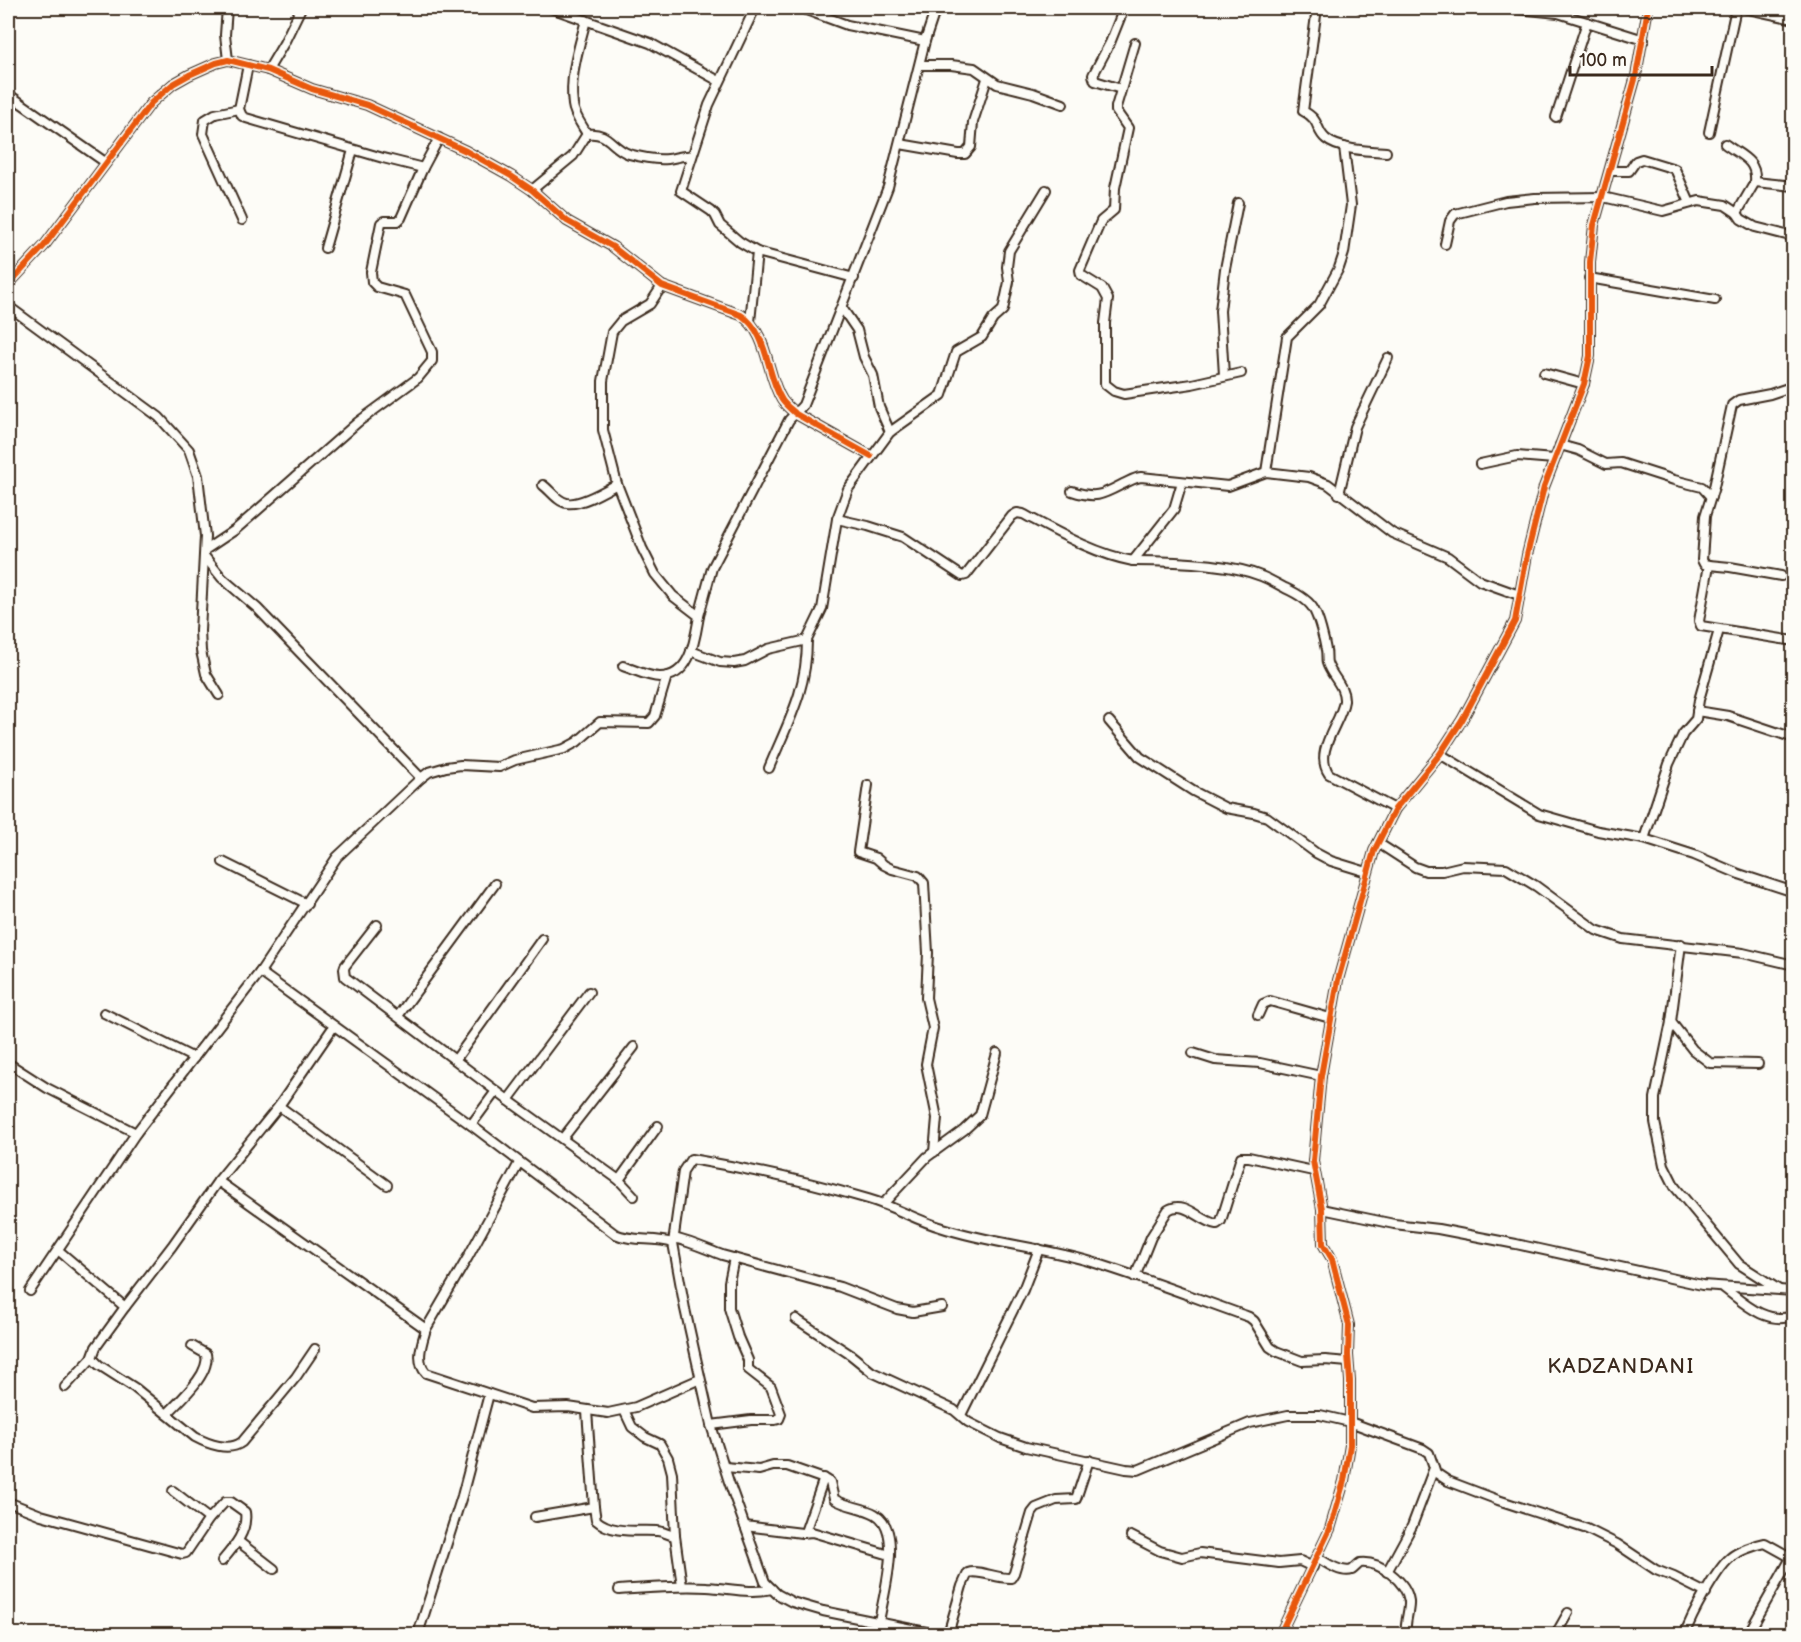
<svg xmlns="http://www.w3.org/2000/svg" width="1801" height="1642" viewBox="0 0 1801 1642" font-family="'Balsamiq Sans',sans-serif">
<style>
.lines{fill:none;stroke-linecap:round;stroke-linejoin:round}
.minor-casing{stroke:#3b2a1e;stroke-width:12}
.minor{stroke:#fdfcf7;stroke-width:8}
.cycleway-casing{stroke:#fdfcf7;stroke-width:10}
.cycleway{stroke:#e8590c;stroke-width:6}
.labels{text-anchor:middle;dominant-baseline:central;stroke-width:5;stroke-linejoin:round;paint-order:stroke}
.quarter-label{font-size:21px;letter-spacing:1.5px;fill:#3b2a1e;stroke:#fdfcf7}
</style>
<rect width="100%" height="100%" fill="#fdfcf7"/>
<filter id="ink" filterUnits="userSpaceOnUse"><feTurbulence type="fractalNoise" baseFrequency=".0167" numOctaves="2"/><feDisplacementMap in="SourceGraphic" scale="12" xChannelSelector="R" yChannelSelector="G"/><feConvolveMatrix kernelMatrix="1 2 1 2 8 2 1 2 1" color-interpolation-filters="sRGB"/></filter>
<g filter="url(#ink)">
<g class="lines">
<g class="minor-casing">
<g id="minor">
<polyline points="227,8 225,35 228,60"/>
<polyline points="551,8 650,43 719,81"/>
<polyline points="755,8 709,105 681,191 711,211 715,215 720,225 740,242 757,252 854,278"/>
<polyline points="801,8 847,25 925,41"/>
<path d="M 1317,8 L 1303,111 C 1321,120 1315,130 1326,139 C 1339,150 1369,151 1386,152"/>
<polyline points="1361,8 1459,8"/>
<polyline points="1507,8 1558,13 1644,40"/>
<polyline points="1743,8 1794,19"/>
<path d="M 586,20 C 579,47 569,76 573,105 C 574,115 582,125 587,134"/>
<polyline points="1135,43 1116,107 1116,111 1128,128 1115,188 1114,210 1101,221 1080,270 1081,275 1102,288 1108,299 1105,323 1105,384 1114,391 1124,394 1192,384 1241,373"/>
<polyline points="248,65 239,109 242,116 246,118 383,158 423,168"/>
<polyline points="920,65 951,65 974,68 997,84 1033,93 1063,104"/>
<polyline points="268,70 284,43 301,8"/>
<polyline points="1121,89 1095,81 1093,75 1110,43 1124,8"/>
<polyline points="8,94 105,162"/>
<polyline points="239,109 215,114 205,120 203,134 242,220"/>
<polyline points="1556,117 1587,22"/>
<polyline points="1709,132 1736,8"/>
<polyline points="900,144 958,154 965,154 971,147 973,122 987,79"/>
<path d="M 1725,144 C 1741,156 1757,160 1755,182 L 1794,186"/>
<polyline points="1610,171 1629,171 1636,161 1642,159 1675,169 1690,203"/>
<path d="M 532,190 L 573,156 L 587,134 C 609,131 611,148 629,154 C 640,157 657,160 668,159 C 677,158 681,155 692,156"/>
<polyline points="1737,213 1755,182"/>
<polyline points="1445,244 1450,221 1455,214 1506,201 1535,198 1603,197 1663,211 1699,201 1725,205 1737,213 1741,219 1755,227 1794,237"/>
<polyline points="325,248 353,150"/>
<polyline points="1589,278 1715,300"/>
<path d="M 8,285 L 44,246 L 151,103 L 173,84 L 189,75 L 216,63 L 228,60 L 268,70 L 312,89 L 367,105 L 466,151 L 511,176 L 532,190 L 567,221 L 613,247 L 662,286 L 741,315 C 769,333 766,375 782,400 C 786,406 792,410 796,414 L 871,456"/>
<polyline points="8,306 159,417 189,450 198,476 205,536 200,631 201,651 206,674 219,695"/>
<polyline points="842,308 857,330 864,357 873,375 879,407 890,432"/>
<polyline points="750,322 757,252"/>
<polyline points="1544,373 1584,384"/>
<polyline points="1224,375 1220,311 1225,269 1238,203"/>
<polyline points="1794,386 1770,394 1739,400 1732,405 1714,487 1705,516 1702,560 1704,564 1709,565 1699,621 1701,626 1794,641"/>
<polyline points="1560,445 1578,450 1606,464 1621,463 1674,480 1702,487 1711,497"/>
<polyline points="1480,464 1517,456 1554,459"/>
<polyline points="1266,472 1287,337 1319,305 1339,268 1344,253 1351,205 1344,147"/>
<path d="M 543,485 C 550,490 558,502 567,503 C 580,506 606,490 617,484"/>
<path d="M 1072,491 C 1096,499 1102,495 1123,484 C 1130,481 1134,478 1141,477 L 1228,486 L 1266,472 L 1309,477 L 1328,484 L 1392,533 L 1448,557 L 1480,581 L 1519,595"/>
<polyline points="1339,494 1355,427 1388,358"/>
<path d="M 837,519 L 868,526 L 903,537 L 962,576 L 966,575 L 1012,516 L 1017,513 L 1023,514 C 1057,532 1095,554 1133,561 L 1174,509 L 1182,482"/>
<polyline points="205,550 235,530 358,422 418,378 432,361 432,352 405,295 377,287 372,282 371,272 381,223 384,221 398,221 401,218 423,168 439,138"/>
<polyline points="205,557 222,578 257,608 421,778"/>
<path d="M 1133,561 C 1167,561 1229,563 1261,576 C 1269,579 1277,584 1285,588 C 1296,593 1309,600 1314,610 C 1319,619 1324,639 1326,650 C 1327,654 1326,659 1327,663 C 1331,676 1345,686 1344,701 C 1341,723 1313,751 1329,774 L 1395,809"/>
<polyline points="1709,565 1730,567 1781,576"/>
<polyline points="699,616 712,568 789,420 803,405 888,187 925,41 936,8"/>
<polyline points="691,651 720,662 734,663 745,661 768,649 807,640 822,609 837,519 848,489 890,432 942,395 956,352 982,337 993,319 1003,310 1009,282 1007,267 1009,251 1046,190"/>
<path d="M 623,666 C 635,670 648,677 660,677 C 691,677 695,639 699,616 L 673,596 L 655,574 L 642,548 L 617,484 L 603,430 L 603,381 L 612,332 L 621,321 L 650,304 L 662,286"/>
<polyline points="1697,711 1728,716 1794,738"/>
<polyline points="1109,721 1140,757 1193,791 1226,808 1254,813 1267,817 1316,853 1331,861 1367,872"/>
<polyline points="1440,754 1539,814 1598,831 1644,839 1694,855 1739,874 1794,892"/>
<path d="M 769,768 C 788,722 807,691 807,640"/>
<polyline points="868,785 858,852 876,858 884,865 892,869 918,876 924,883 928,953 926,998 933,1028 926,1064 937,1118 934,1152"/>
<polyline points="1644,839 1669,764 1683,734 1696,719 1699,700 1719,630"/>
<polyline points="1378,843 1415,867 1426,871 1442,871 1463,866 1506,868 1536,886 1596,930 1623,939 1743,953 1794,965"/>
<polyline points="223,862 307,904"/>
<polyline points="377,925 345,966 344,969 345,977 508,1100 619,1180 634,1196"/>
<polyline points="1681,944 1671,1022 1655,1098 1655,1122 1664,1165 1675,1187 1739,1264 1778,1289"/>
<path d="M 260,972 L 471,1125 L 615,1234 C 632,1242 654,1237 673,1243 L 685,1309 L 711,1425 L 729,1482 L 765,1582 L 777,1594 L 792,1602 L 823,1611 L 936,1634"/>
<polyline points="104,1013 194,1058"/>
<polyline points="1258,1015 1263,1004 1270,1001 1330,1018"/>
<polyline points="398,1016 495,884"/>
<polyline points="1671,1022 1693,1050 1710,1063 1758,1064"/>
<polyline points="1193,1053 1215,1060 1260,1063 1321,1076"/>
<polyline points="456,1059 542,939"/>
<polyline points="8,1063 47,1088 136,1133 260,972 337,857 421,778 429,772 446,767 461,765 499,767 515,760 564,749 577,742 600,722 649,723 655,716 667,676"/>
<polyline points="508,1100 589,992"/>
<polyline points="279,1106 387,1185"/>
<polyline points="471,1125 496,1091"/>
<polyline points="563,1138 634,1047"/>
<polyline points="619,1180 658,1126"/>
<polyline points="218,1181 426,1329 468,1257 519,1163"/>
<polyline points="883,1204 927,1157 964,1130 980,1115 997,1053"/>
<polyline points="1322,1209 1394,1224 1438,1229 1516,1244 1702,1285 1794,1291"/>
<path d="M 674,1238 C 691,1242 706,1249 722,1255 L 840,1287 L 897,1309 L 913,1312 L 942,1307"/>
<path d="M 673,1243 L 683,1171 L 691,1159 C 751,1169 810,1182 868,1199 C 893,1206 916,1220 940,1227 C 991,1244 1044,1247 1095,1263 C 1147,1279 1198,1299 1249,1317 L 1254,1321 L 1270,1347 L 1276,1351 L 1302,1361 L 1325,1360 L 1348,1362"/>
<polyline points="58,1250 125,1307"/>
<path d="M 1135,1277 L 1151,1237 L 1168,1210 C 1186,1199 1200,1222 1217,1224 L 1221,1221 L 1241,1157 L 1249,1157 L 1313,1171"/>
<path d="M 1724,1288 C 1745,1304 1766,1325 1794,1316"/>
<polyline points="30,1291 136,1133"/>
<polyline points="796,1319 851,1355 872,1372 954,1410 968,1422 1000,1438 1026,1447 1126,1469 1138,1470 1250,1423 1288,1415 1320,1415 1350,1422 1423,1449 1429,1453 1436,1473 1448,1481 1498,1500 1587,1529 1617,1544 1656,1570 1674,1577 1706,1593"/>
<path d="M 426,1329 C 422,1343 415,1361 426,1373 L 532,1408 L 568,1407 L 608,1413 L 636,1407 L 700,1379"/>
<path d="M 315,1349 L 296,1377 L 242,1442 C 229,1452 208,1444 195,1437 L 135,1388 L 99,1365 L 92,1358 L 96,1347 L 125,1307 L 172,1246 L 218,1181 L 279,1106 L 334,1026"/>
<polyline points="65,1387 92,1358"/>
<polyline points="624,1410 632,1427 645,1437 660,1444 668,1458 672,1473 675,1536 682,1586"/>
<path d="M 167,1414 C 180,1400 211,1374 206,1354 L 192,1346"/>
<polyline points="961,1415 1023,1290 1039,1249"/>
<polyline points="711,1425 751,1420 775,1420 779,1419 781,1414 771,1387 748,1369 748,1360 738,1337 729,1308 729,1282 734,1258"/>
<path d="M 725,1467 L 759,1470 L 773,1466 L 787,1466 L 827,1480 L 830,1482 L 834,1499 C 847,1507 862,1507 875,1514 C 904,1530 883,1595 879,1622"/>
<polyline points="173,1491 209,1519"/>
<path d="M 8,1502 L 41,1515 L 182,1554 L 186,1553 L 209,1519 L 225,1502 L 231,1502 L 245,1512 C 248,1531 234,1547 222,1561"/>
<path d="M 594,1507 L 596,1520 C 612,1534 637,1530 657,1531 C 663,1531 668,1535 675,1536"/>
<polyline points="535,1517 594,1507 587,1411"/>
<polyline points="745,1526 802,1533 812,1532 890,1555"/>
<polyline points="805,1532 824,1478"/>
<polyline points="1131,1536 1160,1551 1182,1557 1200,1553 1279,1563 1300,1561 1313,1567"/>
<polyline points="239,1542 274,1569"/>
<path d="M 1318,1558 C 1326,1563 1342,1574 1352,1570 C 1355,1568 1357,1565 1360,1563 C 1380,1561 1406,1581 1409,1601 C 1410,1612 1403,1625 1407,1634"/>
<polyline points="1387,1572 1412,1526 1434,1468"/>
<path d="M 619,1590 C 648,1588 678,1585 707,1587 C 729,1588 750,1594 772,1589"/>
<polyline points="418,1634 462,1496 489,1394"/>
<path d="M 948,1634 L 962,1586 L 968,1573 C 979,1569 997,1579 1011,1578 L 1014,1573 L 1032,1513 L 1036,1508 L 1056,1500 L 1076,1499 L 1089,1460"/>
<polyline points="1280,1634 1330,1529 1344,1481 1350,1445 1350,1381 1348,1355 1349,1325 1332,1259 1323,1244 1322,1209 1313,1161 1321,1076 1338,980 1374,851 1395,809 1440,754 1462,720 1515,621 1527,555 1544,487 1584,384 1590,356 1590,262 1594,225 1636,76 1648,8"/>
<polyline points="1556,1634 1568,1613"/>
<path d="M 1685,1634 C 1691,1616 1716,1570 1730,1558 C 1738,1551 1755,1545 1765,1543 L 1794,1559"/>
<polyline points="1748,1634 1791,1558"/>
</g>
</g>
<use href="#minor" class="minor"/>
<g class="cycleway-casing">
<g id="cycleway">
<path d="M 8,285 L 44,246 L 151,103 L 173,84 L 189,75 L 216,63 L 228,60 L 268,70 L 312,89 L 367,105 L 466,151 L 511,176 L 532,190 L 567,221 L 613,247 L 662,286 L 741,315 C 769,333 766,375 782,400 C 786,406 792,410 796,414 L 871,456"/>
<polyline points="1280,1634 1330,1529 1344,1481 1350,1445 1350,1381 1348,1355 1349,1325 1332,1259 1323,1244 1322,1209 1313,1161 1321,1076 1338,980 1374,851 1395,809 1440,754 1462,720 1515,621 1527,555 1544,487 1584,384 1590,356 1590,262 1594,225 1636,76 1648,8"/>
</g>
</g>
<use href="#cycleway" class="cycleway"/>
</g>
</g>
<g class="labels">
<g class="quarter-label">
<text x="1621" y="1366">KADZANDANI</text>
</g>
</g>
<rect width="1801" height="1642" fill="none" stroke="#fdfcf7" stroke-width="30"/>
<rect x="15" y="15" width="1771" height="1612" fill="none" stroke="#3b2a1e" stroke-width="2" filter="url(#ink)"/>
<path d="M1570 66v9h142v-9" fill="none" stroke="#3b2a1e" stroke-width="3"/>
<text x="1579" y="66" font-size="18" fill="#3b2a1e" stroke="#fdfcf7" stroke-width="4.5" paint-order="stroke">100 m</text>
</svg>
